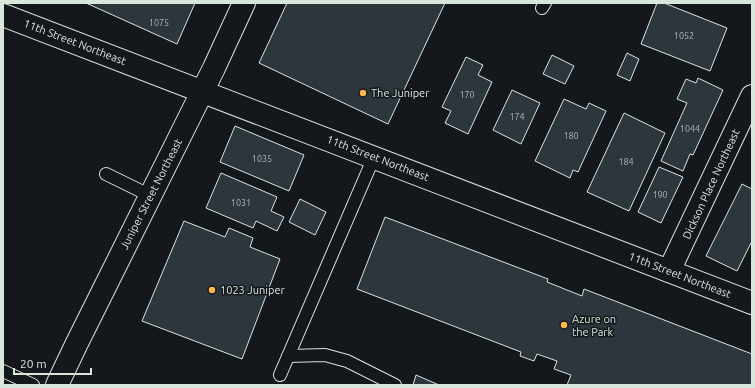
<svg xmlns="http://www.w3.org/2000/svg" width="755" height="388" viewBox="0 0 755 388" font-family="Ubuntu,sans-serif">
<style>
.building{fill:#2c363c;stroke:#d8e6dc}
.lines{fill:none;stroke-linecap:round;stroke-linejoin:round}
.service-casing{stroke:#d8e6dc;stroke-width:14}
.minor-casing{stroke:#d8e6dc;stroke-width:24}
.secondary-casing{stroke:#d8e6dc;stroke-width:24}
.service{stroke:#14181c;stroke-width:12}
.minor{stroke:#14181c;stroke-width:22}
.secondary{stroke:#14181c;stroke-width:22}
.poi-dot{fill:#ffb74d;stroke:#14181c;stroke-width:1.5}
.labels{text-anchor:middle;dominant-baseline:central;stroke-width:3;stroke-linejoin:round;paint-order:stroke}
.number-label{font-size:9px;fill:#adbab4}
.street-label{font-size:11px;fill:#d8e6dc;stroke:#14181c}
.poi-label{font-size:11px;fill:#d8e6dc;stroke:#14181c;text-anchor:start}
</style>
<rect width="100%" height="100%" fill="#14181c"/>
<g class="building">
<polygon points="86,3 195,3 177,44"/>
<polygon points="287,3 445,3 388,124 259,63"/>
<polygon points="657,3 664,3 727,28 710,71 641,44"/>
<polygon points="627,53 639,59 630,81 617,75"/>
<polygon points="552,55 574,66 565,84 543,74"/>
<polygon points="466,57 483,65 478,75 492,82 468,134 445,123 451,111 442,107"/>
<polygon points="698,78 723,90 693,155 690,154 683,171 661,161 687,103 677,99 686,79 696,83"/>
<polygon points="512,90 540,103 521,144 493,130"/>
<polygon points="564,99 586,109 589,103 606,111 578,172 573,170 570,178 535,161"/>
<polygon points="624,113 665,133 629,211 587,192"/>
<polygon points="235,126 304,155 289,191 220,162"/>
<polygon points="659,167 683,177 661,223 638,212"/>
<polygon points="221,173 277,197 271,211 284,217 277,231 256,221 253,228 206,208"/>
<polygon points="742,184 752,189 752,241 737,271 706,256"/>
<polygon points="300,199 326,212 315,235 289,222"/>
<polygon points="385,217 548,279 547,282 582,296 584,289 752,354 752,385 567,385 571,375 554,369 557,361 537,354 534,361 520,356 521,352 357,289"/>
<polygon points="184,221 225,237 229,228 253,238 250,247 280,259 242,359 142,321"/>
<polygon points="416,375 439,385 413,385"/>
</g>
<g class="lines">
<g class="service-casing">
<g id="service">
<polyline points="542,8 545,3"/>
<polyline points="106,174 151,196"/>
<polyline points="288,356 325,355 347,361 395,385"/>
<polyline points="3,371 33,385"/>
<polyline points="280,375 374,157"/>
</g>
</g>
<g class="minor-casing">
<g id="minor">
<polyline points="3,15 752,303"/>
<polyline points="669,271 752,96"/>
</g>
</g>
<g class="secondary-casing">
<polyline id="secondary" points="57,385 76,345 214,68 244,3"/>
</g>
<use href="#service" class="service"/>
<use href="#minor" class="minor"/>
<use href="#secondary" class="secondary"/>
</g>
<g class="poi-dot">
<circle cx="363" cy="93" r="4"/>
<circle cx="212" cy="290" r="4"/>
<circle cx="564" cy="325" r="4"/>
</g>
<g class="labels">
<g class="number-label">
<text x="159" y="23">1075</text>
<text x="684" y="36">1052</text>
<text x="467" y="95">170</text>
<text x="517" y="117">174</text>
<text x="690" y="129">1044</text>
<text x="571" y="136">180</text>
<text x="262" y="159">1035</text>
<text x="626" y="162">184</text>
<text x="660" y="195">190</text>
<text x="241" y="203">1031</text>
</g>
<g class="street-label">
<text transform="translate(75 42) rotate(21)">11th Street Northeast</text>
<text transform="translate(378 158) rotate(21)">11th Street Northeast</text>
<text transform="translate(711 184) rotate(-65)">Dickson Place Northeast</text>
<text transform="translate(151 194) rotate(-63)">Juniper Street Northeast</text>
<text transform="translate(680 275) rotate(21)">11th Street Northeast</text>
</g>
<g class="poi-label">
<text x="371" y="93">The Juniper</text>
<text x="220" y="290">1023 Juniper</text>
<text x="572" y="319">Azure on<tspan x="572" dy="13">the Park</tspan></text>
</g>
</g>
<rect width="755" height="388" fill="none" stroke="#d8e6dc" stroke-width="8"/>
<path d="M14 368v6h77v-6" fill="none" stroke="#d8e6dc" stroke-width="2"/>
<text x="20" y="368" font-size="12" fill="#d8e6dc" stroke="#14181c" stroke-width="3" paint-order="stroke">20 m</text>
</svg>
